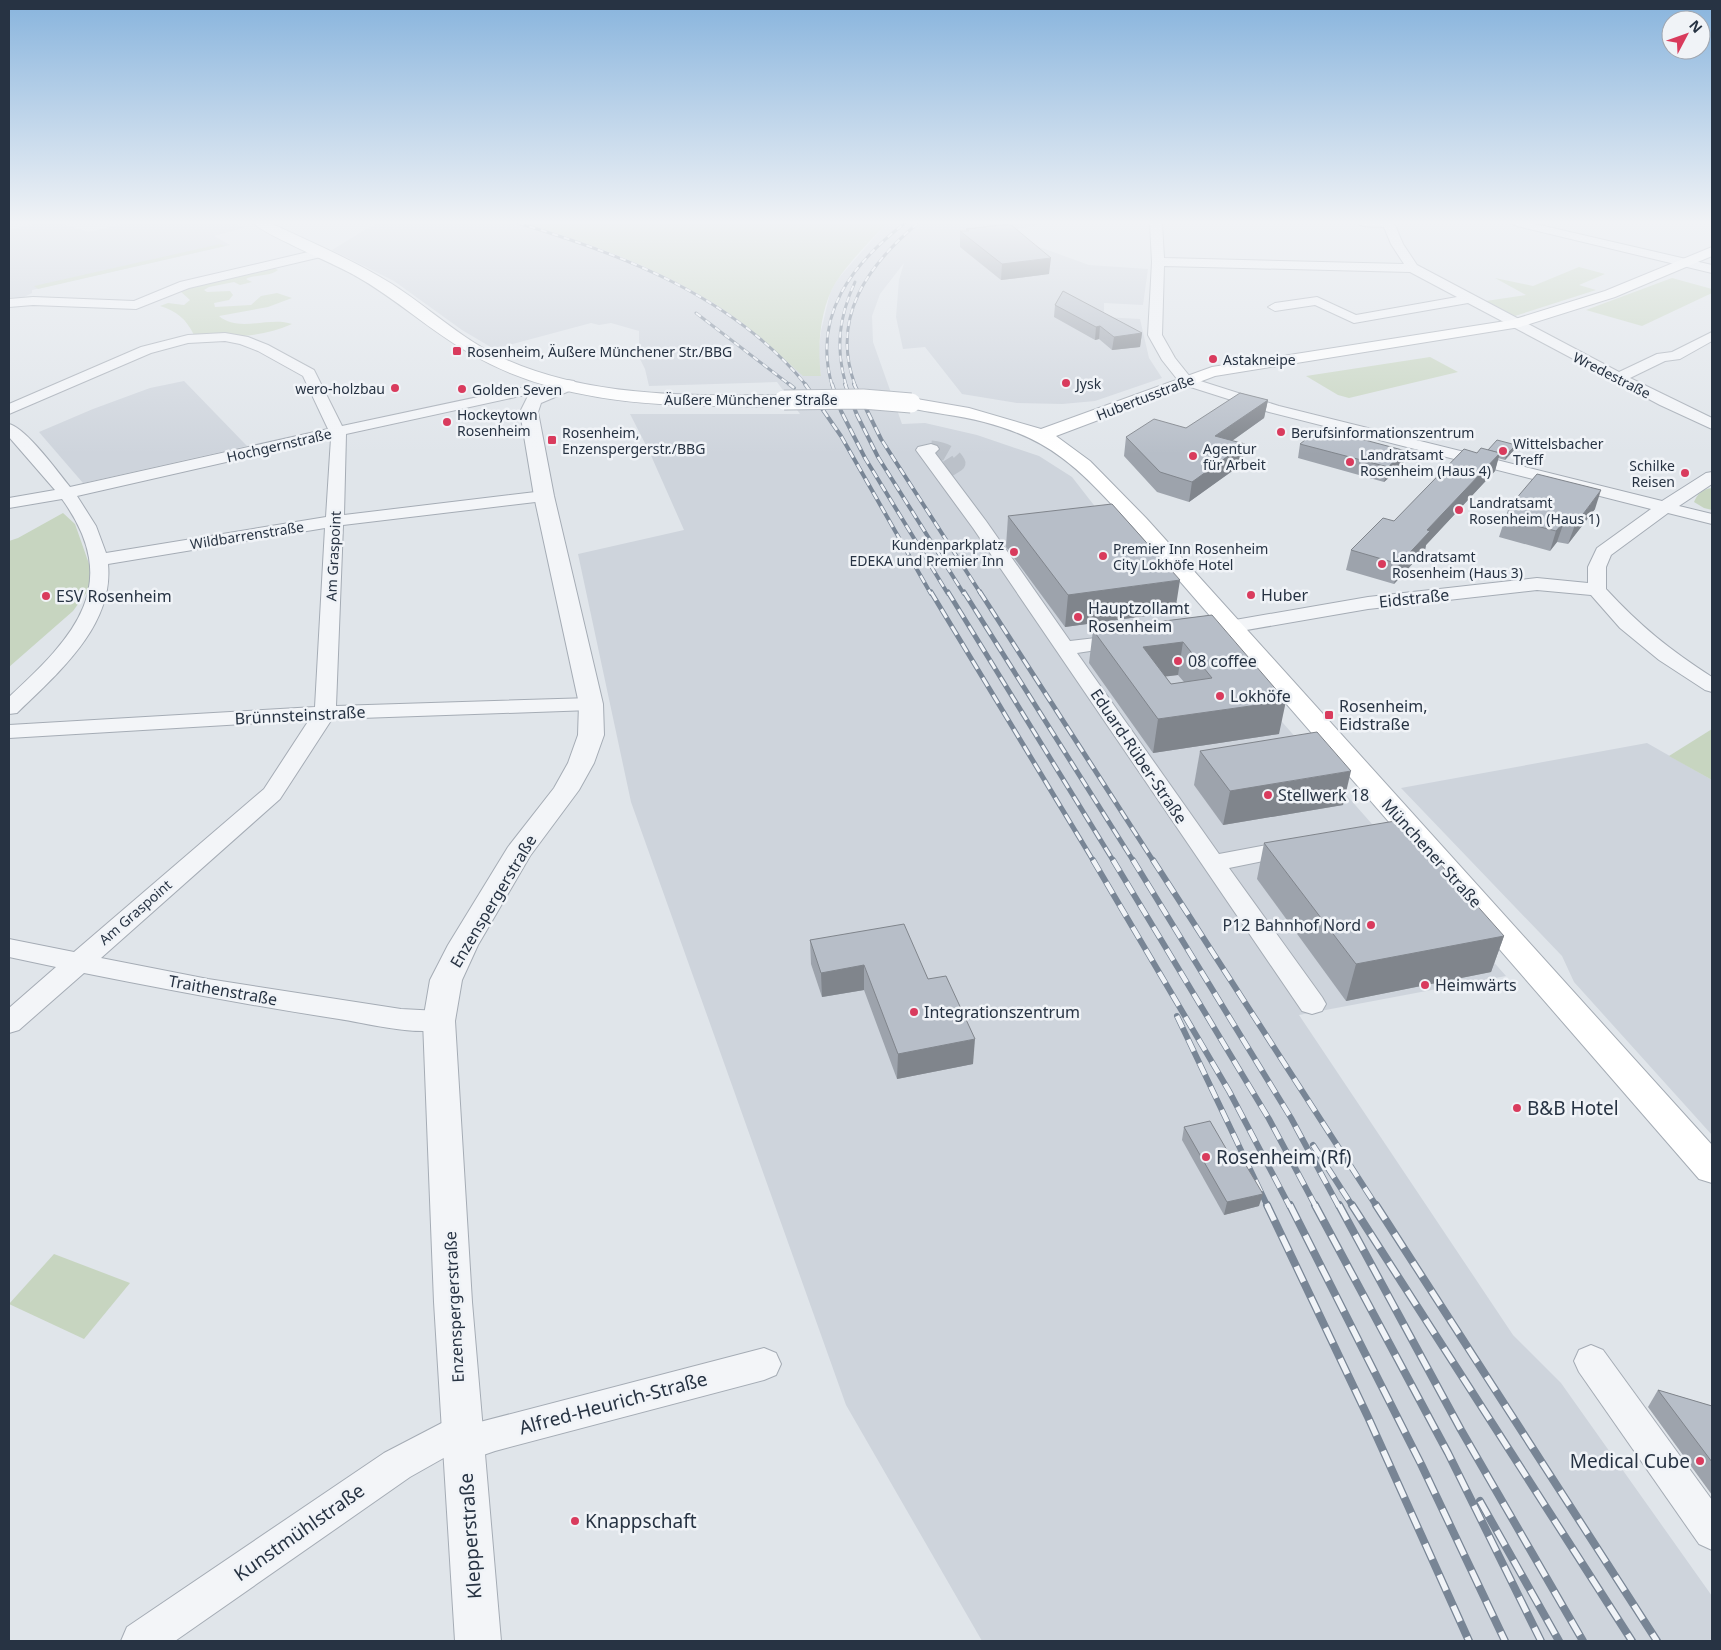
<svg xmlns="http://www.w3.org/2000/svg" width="1721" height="1650" viewBox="0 0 1721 1650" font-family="'Noto Sans',sans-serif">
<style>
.built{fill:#ced4dc}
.green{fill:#c7d5c0}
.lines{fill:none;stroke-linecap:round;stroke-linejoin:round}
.minor-tunnel{stroke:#bbc1c9;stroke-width:17;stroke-dasharray:17 8;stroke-linecap:butt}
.minor-casing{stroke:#a5acb5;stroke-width:2}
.tertiary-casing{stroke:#a5acb5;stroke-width:2}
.secondary-casing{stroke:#a5acb5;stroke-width:2}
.minor{fill:#f3f5f8;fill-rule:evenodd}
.tertiary{fill:#f3f5f8;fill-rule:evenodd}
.secondary{fill:#fff;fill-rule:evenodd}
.rail-far4-casing{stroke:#788595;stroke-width:3}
.rail-far3-casing{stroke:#788595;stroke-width:4}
.rail-far2-casing{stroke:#788595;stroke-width:5}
.rail-far1-casing{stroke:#788595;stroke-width:6}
.rail-casing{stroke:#788595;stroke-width:8}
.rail-far4{stroke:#f0f3f7;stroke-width:2;stroke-dasharray:6;stroke-linecap:butt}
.rail-far3{stroke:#f0f3f7;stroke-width:2.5;stroke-dasharray:8;stroke-linecap:butt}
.rail-far2{stroke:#f0f3f7;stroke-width:3;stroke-dasharray:10;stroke-linecap:butt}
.rail-far1{stroke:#f0f3f7;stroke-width:4.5;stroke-dasharray:13;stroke-linecap:butt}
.rail{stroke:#f0f3f7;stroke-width:5.5;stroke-dasharray:17;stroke-linecap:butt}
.secondary-bridge-casing{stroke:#a5acb5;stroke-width:21;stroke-linecap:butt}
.secondary-bridge{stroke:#fff;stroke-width:19}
.wall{fill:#9da3ac;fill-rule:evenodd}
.shaded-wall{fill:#80858c}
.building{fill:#b7bec8;stroke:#80858c;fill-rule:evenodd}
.poi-dot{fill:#d93b5d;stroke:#f0f3f7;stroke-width:2}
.labels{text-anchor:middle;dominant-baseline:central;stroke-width:5;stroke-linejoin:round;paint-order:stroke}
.far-poi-label{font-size:14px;fill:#273343;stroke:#f0f3f7;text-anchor:start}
.far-street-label{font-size:14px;fill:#273343;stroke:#f0f3f7}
.poi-label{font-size:16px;fill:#273343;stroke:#f0f3f7;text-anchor:start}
.street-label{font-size:16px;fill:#273343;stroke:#f0f3f7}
.near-poi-label{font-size:19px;fill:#273343;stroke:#f0f3f7;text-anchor:start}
.near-street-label{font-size:19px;fill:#273343;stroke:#f0f3f7}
</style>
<rect width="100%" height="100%" fill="#e0e5ea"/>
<g class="built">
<polygon points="37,223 60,223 89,232 128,223 232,223 244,228 214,236 230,245 32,290 32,293 24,297 9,298 9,230"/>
<polygon points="376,223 522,223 589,244 667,277 725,310 750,329 804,376 821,376 818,355 821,331 830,293 837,280 887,223 1046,223 1015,230 1031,244 1089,265 1148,269 1143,305 1104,303 1104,317 1140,319 1149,358 1162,378 1095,401 1062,404 1017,403 962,394 925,347 903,349 896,317 899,280 904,263 880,294 872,316 873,342 902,424 925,423 977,435 1039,456 1072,477 1118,536 1506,976 1299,1015 1513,1335 1561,1383 1712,1596 1712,1641 982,1641 846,1405 631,802 578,554 684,530 649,451 630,414 800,414 777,382 649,386 645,369 639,357 639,331 611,323 599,325 591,323 494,349 462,330 394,281 332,250"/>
<polygon points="184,381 247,446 83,483 39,432 93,409 150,388"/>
<polygon points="1647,743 1712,780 1712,1135 1574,982 1562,956 1401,788"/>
</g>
<g class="green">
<path d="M 522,223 L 887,223 C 870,241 850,261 836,282 C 820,308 817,346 821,376 L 803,376 C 778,354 753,329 724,310 C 663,270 592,243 522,223 Z"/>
<polygon points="220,244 225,246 38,289 34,286"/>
<path d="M 272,267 L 278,270 C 269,277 256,274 246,279 L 252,282 L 240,285 L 234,282 L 209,287 L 204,290 L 207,292 L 230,291 L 233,295 L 229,300 L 214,303 L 215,307 L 251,305 L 261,296 L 277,293 L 292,298 L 268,307 L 219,316 C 239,333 269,316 292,324 C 261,338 227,338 194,335 C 186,319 177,311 160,306 L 168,303 L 184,305 L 190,300 L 180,291 Z"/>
<polygon points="1579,267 1605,274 1579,285 1596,290 1515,316 1486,301 1526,295 1495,278 1533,286"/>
<polygon points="1672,278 1712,289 1712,293 1642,326 1586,310"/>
<polygon points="1430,357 1458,372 1349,398 1338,395 1306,376"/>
<path d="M 1712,488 L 1712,510 L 1704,508 L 1694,502 C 1697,494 1703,489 1712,488 Z"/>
<polygon points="63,513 75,524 95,581 73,611 9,667 9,541 18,538"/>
<polygon points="1712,729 1712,780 1669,756"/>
<polygon points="54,1254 130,1283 84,1339 9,1304"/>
</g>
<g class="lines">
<path class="minor-tunnel" d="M 931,449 C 942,450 951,453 957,463 L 946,470"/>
<g class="minor-casing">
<g id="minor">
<path d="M 1150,223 L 1162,223 L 1164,258 L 1404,264 L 1391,244 L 1384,227 L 1363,226 L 1357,223 L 1394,223 L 1403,244 L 1417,265 L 1619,372 L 1657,354 L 1672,352 L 1712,332 L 1712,341 L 1680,359 L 1665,361 L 1630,378 L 1712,418 L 1712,429 L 1660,405 L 1468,303 L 1354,323 L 1315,305 L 1275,311 L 1268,307 L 1275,303 L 1317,297 L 1356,315 L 1457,297 L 1410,272 L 1164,266 L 1162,335 L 1175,358 L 1191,378 L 1279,406 L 1662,501 L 1706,473 L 1712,472 L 1712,484 L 1679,506 L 1712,514 L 1712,524 L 1668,513 L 1611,555 L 1606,567 L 1606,589 C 1640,626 1670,650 1712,677 L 1712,692 L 1705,690 L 1659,660 L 1620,628 L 1591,595 L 1537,590 L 1368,609 L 1212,636 L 1205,634 L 1202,630 L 1205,626 L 1212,624 L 1368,597 L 1537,578 L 1588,583 L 1588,567 L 1597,548 L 1651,509 L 1269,412 L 1181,384 L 1162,360 L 1148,335 L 1152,262 Z"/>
<polygon points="1511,223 1531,223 1712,265 1712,273 1517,226"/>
<polygon points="321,249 325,250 327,253 325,256 189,288 136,309 33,305 9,307 9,299 33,297 134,301 180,282"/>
<path d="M 225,333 L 248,337 L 268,345 L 314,370 L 342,426 L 520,388 L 554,390 L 556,393 L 554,396 L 520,396 L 346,434 L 344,515 L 544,491 L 550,492 L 553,496 L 550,500 L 544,501 L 343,525 L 336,706 L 591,698 L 599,699 L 602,704 L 599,709 L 591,710 L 332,719 L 280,799 L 101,958 L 208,979 L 401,1009 L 439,1011 L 449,1014 L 453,1021 L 449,1028 C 418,1037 371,1024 339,1019 C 254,1006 169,990 84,973 L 19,1030 L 9,1033 L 9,1008 L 56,967 L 9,957 L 9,939 L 74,952 L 264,789 L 309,720 L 9,738 L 9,725 L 315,707 L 325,528 L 108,564 C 114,626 58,673 17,713 L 9,714 L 9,697 C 74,637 124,585 62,499 L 9,508 L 9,498 L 55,490 L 9,437 L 9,424 C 26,428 58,472 70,487 L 328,429 L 303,376 L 258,351 L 240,344 L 225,341 L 188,343 L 151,353 L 9,414 L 9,404 L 141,347 L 188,335 ZM 331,438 L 326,517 L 106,553 L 96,526 L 77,496 Z"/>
<polygon points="931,444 937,446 939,449 935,453 986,521 1070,641 1122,635 1129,637 1132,641 1129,645 1077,653 1219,854 1293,840 1302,843 1305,848 1302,853 1229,868 1322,997 1326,1004 1322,1011 1312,1014 1302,1011 973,528 916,450 918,447"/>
<polygon points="1591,1345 1603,1350 1712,1500 1712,1550 1699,1544 1579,1372 1574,1361 1579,1350"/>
<polygon points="764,1348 776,1353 781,1364 776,1375 764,1380 495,1451 463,1462 449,1455 410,1477 175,1641 121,1641 127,1627 384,1453 461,1413 474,1418 476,1423"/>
</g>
</g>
<g class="tertiary-casing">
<polygon id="tertiary" points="568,380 574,381 577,385 574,389 541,403 538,412 554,496 603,704 604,735 594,763 579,790 530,856 478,945 462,980 455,1021 472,1302 501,1641 455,1641 434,1302 423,1021 430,980 448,945 508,847 554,788 568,763 578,735 579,704 534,496 520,412 528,396"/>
</g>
<g class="secondary-casing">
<g id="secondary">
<path d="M 253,223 L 270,223 C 311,242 353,260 392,284 C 428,307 459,337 498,356 C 586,398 689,396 784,395 L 790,396 L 793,400 L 790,404 C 771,408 749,406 730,406 C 643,406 550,399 473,355 C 431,332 396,298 354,275 C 337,265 261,233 253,223 Z"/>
<path d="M 1712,247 L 1712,256 L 1615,297 L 1520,327 L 1215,376 L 1056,436 L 1090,461 L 1146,518 L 1712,1145 L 1712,1183 L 1699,1179 L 1132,526 C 1083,474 1057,441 984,422 C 958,415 931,413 905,407 L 902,403 L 905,399 L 911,398 L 969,408 L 1041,429 L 1212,367 L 1512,320 L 1605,291 Z"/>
</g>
</g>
<use href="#minor" class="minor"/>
<use href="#tertiary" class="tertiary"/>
<use href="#secondary" class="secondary"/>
<g class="rail-far4-casing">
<g id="rail-far4">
<path d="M 518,223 C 624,255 734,297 806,385"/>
<polyline points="696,313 790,385"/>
<path d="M 832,385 C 812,315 852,264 905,223"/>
<path d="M 846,385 C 835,348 839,317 855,282"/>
<path d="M 855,385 C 830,317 868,265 918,223"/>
</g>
</g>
<g class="rail-far3-casing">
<g id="rail-far3">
<polyline points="789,384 794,388"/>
<polyline points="805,384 841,436 931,594"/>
<polyline points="832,384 841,411 865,458 948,594"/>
<polyline points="845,384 857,415 878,457 964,594"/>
<polyline points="854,384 881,439 981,594"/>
</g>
</g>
<g class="rail-far2-casing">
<g id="rail-far2">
<polyline points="931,592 1094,862"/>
<polyline points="948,592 1114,862"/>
<polyline points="964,592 1134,862"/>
<polyline points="980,592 1154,862"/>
</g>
</g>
<g class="rail-far1-casing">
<g id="rail-far1">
<polyline points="1093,860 1229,1091 1290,1207"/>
<polyline points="1113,860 1269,1119 1316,1207"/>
<polyline points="1133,860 1291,1118 1339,1207"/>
<polyline points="1153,860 1377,1207"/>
<polyline points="1177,1016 1268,1207"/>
<polyline points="1313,1145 1353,1207"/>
</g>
</g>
<g class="rail-casing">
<g id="rail">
<polyline points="1267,1205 1368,1417 1469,1641"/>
<polyline points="1290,1205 1421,1464 1505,1641"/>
<polyline points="1315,1205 1448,1453 1541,1641"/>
<polyline points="1339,1205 1461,1430 1583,1641"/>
<polyline points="1352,1205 1632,1641"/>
<polyline points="1376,1205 1657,1641"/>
<polyline points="1480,1501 1559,1641"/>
</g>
</g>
<use href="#rail-far4" class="rail-far4"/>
<use href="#rail-far3" class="rail-far3"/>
<use href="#rail-far2" class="rail-far2"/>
<use href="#rail-far1" class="rail-far1"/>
<use href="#rail" class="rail"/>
<g class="secondary-bridge-casing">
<polyline id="secondary-bridge" points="784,400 863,399 911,403"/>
</g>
<use href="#secondary-bridge" class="secondary-bridge"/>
</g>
<g class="wall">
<polygon points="966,229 1049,274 1001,280 960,247 960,231 966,231"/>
<polygon points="1055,305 1142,333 1140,347 1112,350 1099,339 1095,340 1054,317"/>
<polygon points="1268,400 1264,418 1232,441 1242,464 1189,502 1157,492 1124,456 1126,437 1186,428"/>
<polygon points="1300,444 1403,465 1384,482 1298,458"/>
<polygon points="1516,445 1514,450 1505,460 1498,458 1495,471 1426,545 1425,550 1394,584 1346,570 1351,550 1394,521 1488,450"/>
<polygon points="1509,507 1595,509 1568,544 1557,542 1550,551 1499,537"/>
<polygon points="1008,516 1175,612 1065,627 1006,547"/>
<path d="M 1212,615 L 1279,734 L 1153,753 L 1089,663 L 1093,630 ZM 1178,675 L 1184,682 L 1171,684 L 1165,676 Z"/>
<polygon points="1200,751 1343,805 1223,825 1194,785"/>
<polygon points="1264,843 1504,936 1491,972 1346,1001 1257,879"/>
<polygon points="810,940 928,979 973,1064 897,1079 864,990 822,997 811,964"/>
<polygon points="1184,1127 1259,1206 1224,1215 1182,1140"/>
<polygon points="1658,1390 1712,1406 1712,1495 1648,1407"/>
</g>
<g class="shaded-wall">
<polygon points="1051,258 1049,274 1001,280 1002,264"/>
<polygon points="1100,326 1099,339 1095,340 1096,327"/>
<polygon points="1142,333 1140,347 1112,350 1114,337"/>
<polygon points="1268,400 1264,418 1212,455 1215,436"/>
<polygon points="1245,444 1242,464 1189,502 1192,482"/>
<polygon points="1516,445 1514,450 1505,460 1506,455"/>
<polygon points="1406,451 1403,465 1384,482 1388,467"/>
<polygon points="1500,453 1495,471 1426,545 1425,550 1394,584 1399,564 1427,530"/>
<polygon points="1601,490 1595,509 1568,544 1575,525"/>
<polygon points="1564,522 1557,542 1550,551 1556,531"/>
<polygon points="1180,580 1175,612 1065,627 1068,595"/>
<polygon points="1183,642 1178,675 1138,680 1143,647"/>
<polygon points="1286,701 1279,734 1153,753 1158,719"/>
<polygon points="1351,771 1343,805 1223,825 1230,791"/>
<polygon points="1504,936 1491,972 1346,1001 1356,964"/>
<polygon points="864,965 864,990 822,997 821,973"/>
<polygon points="975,1039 973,1064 897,1079 898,1054"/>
<polygon points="1263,1194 1259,1206 1224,1215 1227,1202"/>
</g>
<g class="building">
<polygon points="1010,224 1051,258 1002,264 960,231 969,231 966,229"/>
<polygon points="1063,291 1142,333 1114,337 1100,326 1096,327 1055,305"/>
<polygon points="1240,393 1268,400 1215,436 1245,444 1192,482 1160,472 1126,437 1154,419 1186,428"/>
<polygon points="1320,428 1406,451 1388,467 1300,444"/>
<polygon points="1497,440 1516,445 1506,455 1488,450"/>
<polygon points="1481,448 1500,453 1427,530 1430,531 1399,564 1351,550 1383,518 1394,521 1464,449 1477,453"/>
<polygon points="1537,474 1601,490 1575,525 1564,522 1556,531 1505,518 1513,508 1509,507"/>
<polygon points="1112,504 1180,580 1068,595 1008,516"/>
<path d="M 1212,615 L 1286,701 L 1158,719 L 1093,630 ZM 1183,642 L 1212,678 L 1171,684 L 1143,647 Z"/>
<polygon points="1317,732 1351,771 1230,791 1200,751"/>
<polygon points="1401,820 1504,936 1356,964 1264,843"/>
<polygon points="904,924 928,979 946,976 975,1039 898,1054 864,965 821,973 810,940"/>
<polygon points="1210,1121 1235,1164 1244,1162 1263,1194 1227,1202 1184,1127"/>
<polygon points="1658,1390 1712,1406 1712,1462"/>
</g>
<linearGradient id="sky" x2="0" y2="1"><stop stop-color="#88b4dd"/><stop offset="0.49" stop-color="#f1f3f6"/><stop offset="1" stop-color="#f1f3f6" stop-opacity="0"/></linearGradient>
<rect width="1721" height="454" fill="url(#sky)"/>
<g class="poi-dot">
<rect x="452" y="346" width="10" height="10" rx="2.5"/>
<circle cx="1213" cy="359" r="5"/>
<circle cx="1066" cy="383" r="5"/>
<circle cx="395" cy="388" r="5"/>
<circle cx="462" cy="389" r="5"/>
<circle cx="447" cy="422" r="5"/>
<circle cx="1281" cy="432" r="5"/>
<rect x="547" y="435" width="10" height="10" rx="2.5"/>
<circle cx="1503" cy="451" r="5"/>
<circle cx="1193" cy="456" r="5"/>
<circle cx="1350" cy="462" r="5"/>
<circle cx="1685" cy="473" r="5"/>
<circle cx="1459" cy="510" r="5"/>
<circle cx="1014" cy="552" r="5"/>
<circle cx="1103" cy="556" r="5"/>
<circle cx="1382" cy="564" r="5"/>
<circle cx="1251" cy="595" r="5"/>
<circle cx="46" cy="596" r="5"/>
<circle cx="1078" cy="617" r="5"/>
<circle cx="1178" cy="661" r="5"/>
<circle cx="1220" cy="696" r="5"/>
<rect x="1324" y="710" width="10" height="10" rx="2.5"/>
<circle cx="1268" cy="795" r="5"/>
<circle cx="1371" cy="925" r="5"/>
<circle cx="1425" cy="985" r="5"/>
<circle cx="914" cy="1012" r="5"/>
<circle cx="1517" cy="1108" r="5"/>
<circle cx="1206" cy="1157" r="5"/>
<circle cx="1700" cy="1461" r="5"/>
<circle cx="575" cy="1521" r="5"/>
</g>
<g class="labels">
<g class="far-poi-label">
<text x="467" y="351">Rosenheim, Äußere Münchener Str./BBG</text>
<text x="1223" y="359">Astakneipe</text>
<text x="1076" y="383">Jysk</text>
<text x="385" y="388" text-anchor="end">wero-holzbau</text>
<text x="472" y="389">Golden Seven</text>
<text x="457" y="414">Hockeytown<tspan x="457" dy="16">Rosenheim</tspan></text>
<text x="562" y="432">Rosenheim,<tspan x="562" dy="16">Enzenspergerstr./BBG</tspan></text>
<text x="1291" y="432">Berufsinformationszentrum</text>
<text x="1513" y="443">Wittelsbacher<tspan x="1513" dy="16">Treff</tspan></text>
<text x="1203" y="448">Agentur<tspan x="1203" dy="16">für Arbeit</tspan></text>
<text x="1360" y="454">Landratsamt<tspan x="1360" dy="16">Rosenheim (Haus 4)</tspan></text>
<text x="1675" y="465" text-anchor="end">Schilke<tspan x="1675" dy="16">Reisen</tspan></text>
<text x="1469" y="502">Landratsamt<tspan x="1469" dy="16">Rosenheim (Haus 1)</tspan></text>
<text x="1004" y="544" text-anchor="end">Kundenparkplatz<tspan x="1004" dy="16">EDEKA und Premier Inn</tspan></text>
<text x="1113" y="548">Premier Inn Rosenheim<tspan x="1113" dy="16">City Lokhöfe Hotel</tspan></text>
<text x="1392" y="556">Landratsamt<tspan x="1392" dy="16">Rosenheim (Haus 3)</tspan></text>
</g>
<g class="far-street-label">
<text transform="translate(1612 375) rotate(27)">Wredestraße</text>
<text transform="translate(1145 397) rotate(-21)">Hubertusstraße</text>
<text x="751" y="399">Äußere Münchener Straße</text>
<text transform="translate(279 445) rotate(-13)">Hochgernstraße</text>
<text transform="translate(247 535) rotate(-9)">Wildbarrenstraße</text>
<text transform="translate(333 556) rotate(-87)">Am Graspoint</text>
<text transform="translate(135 912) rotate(-41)">Am Graspoint</text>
</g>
<g class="poi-label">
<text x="1261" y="595">Huber</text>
<text x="56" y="596">ESV Rosenheim</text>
<text x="1088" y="608">Hauptzollamt<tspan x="1088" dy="18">Rosenheim</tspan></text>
<text x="1188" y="661">08 coffee</text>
<text x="1230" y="696">Lokhöfe</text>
<text x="1339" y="706">Rosenheim,<tspan x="1339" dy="18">Eidstraße</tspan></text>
<text x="1278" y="795">Stellwerk 18</text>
<text x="1361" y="925" text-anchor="end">P12 Bahnhof Nord</text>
<text x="1435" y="985">Heimwärts</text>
<text x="924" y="1012">Integrationszentrum</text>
</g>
<g class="street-label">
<text transform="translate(1414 598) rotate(-6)">Eidstraße</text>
<text transform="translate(300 715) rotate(-3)">Brünnsteinstraße</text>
<text transform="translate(1139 756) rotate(56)">Eduard-Rüber-Straße</text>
<text transform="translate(1432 853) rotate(48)">Münchener Straße</text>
<text transform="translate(493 901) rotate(-59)">Enzenspergerstraße</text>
<text transform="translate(223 990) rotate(10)">Traithenstraße</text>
<text transform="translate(454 1307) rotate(-93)">Enzenspergerstraße</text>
</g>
<g class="near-poi-label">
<text x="1527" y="1108">B&amp;B Hotel</text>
<text x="1216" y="1157">Rosenheim (Rf)</text>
<text x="1690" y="1461" text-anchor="end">Medical Cube</text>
<text x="585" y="1521">Knappschaft</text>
</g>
<g class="near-street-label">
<text transform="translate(613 1403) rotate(-15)">Alfred-Heurich-Straße</text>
<text transform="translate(299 1532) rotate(-35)">Kunstmühlstraße</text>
<text transform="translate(470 1536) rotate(-94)">Klepperstraße</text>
</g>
</g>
<rect width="1721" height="1650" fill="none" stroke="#273343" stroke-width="20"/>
<g transform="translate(1686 35) rotate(49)"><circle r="24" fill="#f0f3f7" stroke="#a0a6af"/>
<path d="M0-4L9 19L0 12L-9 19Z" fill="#d93b5d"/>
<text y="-8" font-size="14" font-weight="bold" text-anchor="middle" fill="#273343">N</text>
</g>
</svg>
